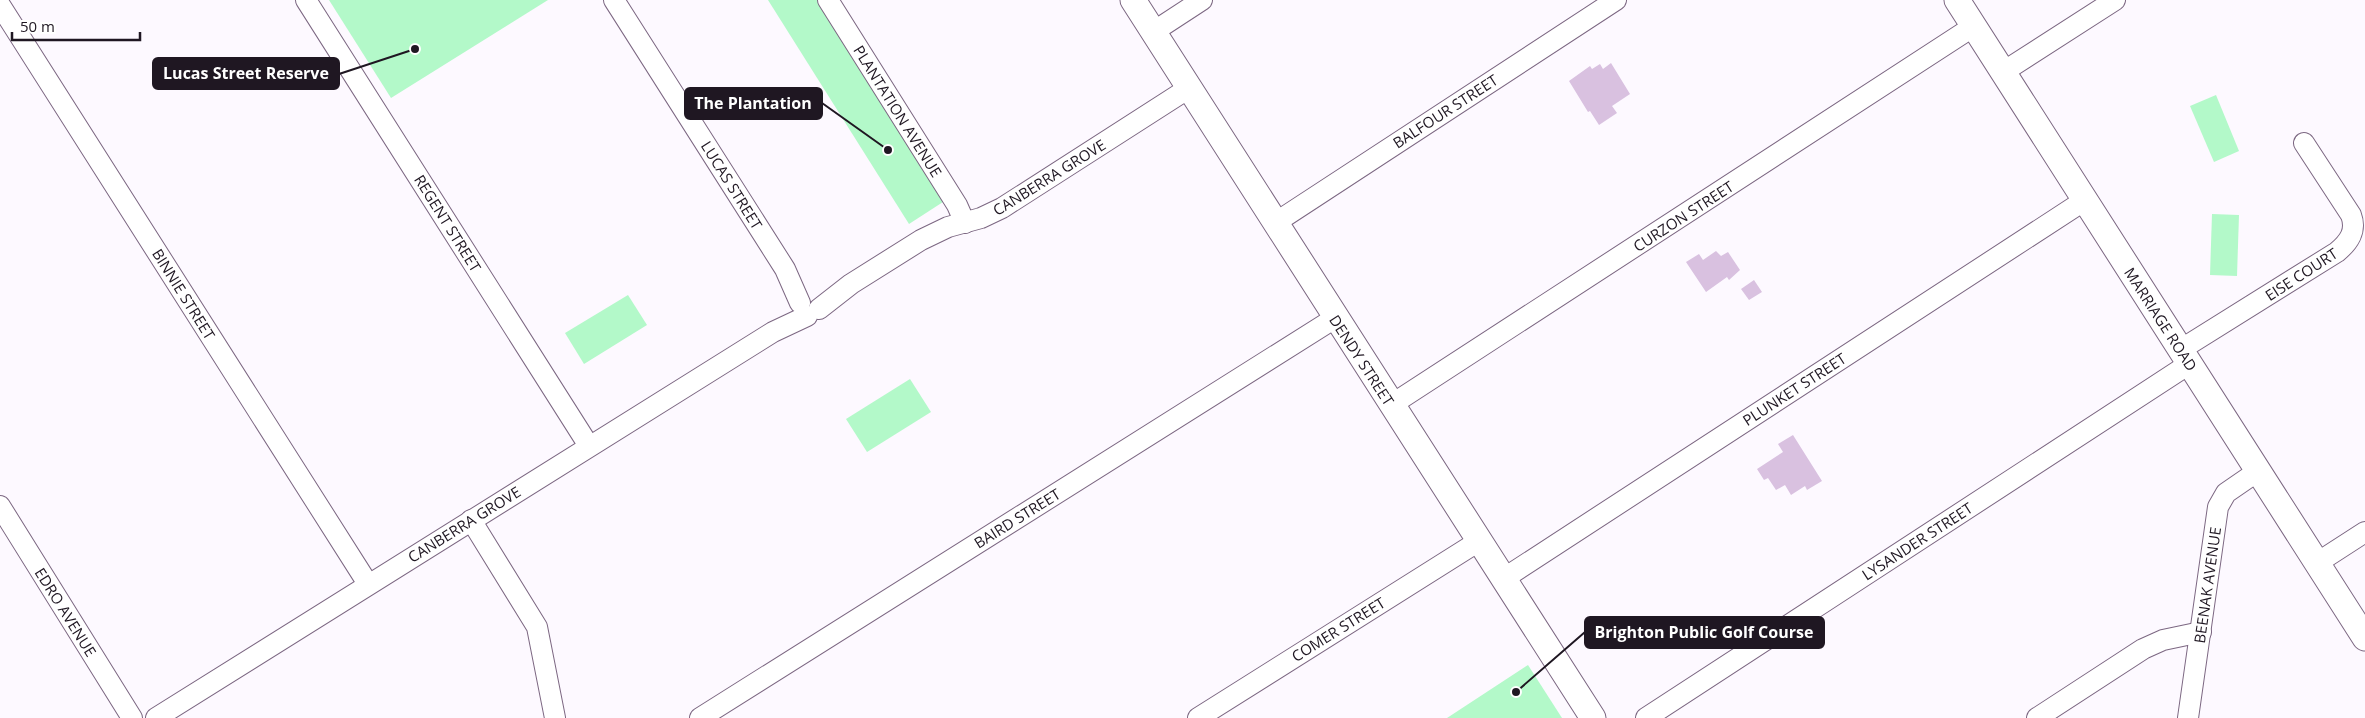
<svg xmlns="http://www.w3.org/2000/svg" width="2365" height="718" viewBox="0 0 2365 718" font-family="'Open Sans',sans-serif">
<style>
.green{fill:#b3f9c9}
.building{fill:#d9c1e0}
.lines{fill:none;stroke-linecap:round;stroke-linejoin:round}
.minor-casing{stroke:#7c6782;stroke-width:22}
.tertiary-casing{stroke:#7c6782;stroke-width:27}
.minor{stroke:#fff;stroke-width:20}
.tertiary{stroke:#fff;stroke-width:25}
.labels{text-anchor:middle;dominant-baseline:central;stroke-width:4;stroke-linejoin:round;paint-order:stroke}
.street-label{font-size:15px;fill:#1f1722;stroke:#fff}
.leader{fill:none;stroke:#1f1722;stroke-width:2}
.callout-dot{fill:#1f1722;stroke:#fff;stroke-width:2}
.callout{fill:#1f1722;stroke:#1f1722;stroke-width:2}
.callout-label{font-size:16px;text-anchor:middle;font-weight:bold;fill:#fff}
</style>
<rect width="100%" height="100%" fill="#fdf9ff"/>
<g class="green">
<polygon points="329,0 548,0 391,98"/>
<polygon points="768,0 817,0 942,197 943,202 909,224"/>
<polygon points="2216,95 2239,151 2214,162 2190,106"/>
<polygon points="2212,214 2239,215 2237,276 2210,275"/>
<polygon points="628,295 647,325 584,364 565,333"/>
<polygon points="910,379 931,412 867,452 846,419"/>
<polygon points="1528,665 1562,718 1447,718"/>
</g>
<g class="building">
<polygon points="1611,63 1630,94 1612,106 1617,113 1599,125 1590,111 1588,112 1569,81 1590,66 1592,69 1600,64 1603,69"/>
<polygon points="1716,251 1721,256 1728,252 1740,270 1729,280 1727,277 1706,292 1686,262 1699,254 1703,260"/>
<polygon points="1754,280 1762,292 1749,300 1741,289"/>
<polygon points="1793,435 1822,481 1807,490 1805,486 1791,495 1785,485 1776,490 1768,478 1764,480 1757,469 1783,452 1778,444"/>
</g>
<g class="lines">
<g class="minor-casing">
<g id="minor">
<polyline points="306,0 589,446"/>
<polyline points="614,0 785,269 800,303"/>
<polyline points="828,0 957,205 965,223"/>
<polyline points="0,5 368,584"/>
<polyline points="1153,32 1202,0"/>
<polyline points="2003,72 2115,0"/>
<polyline points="1275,223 1616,0"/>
<polyline points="819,309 851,284 921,240 948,227 981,218 1002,208 1189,88"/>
<path d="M 2180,350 L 2337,252 C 2349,242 2357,231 2351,215 L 2304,143"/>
<polyline points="1391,405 1974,26"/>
<polyline points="0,506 132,718"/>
<polyline points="471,520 537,627 555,718"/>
<polyline points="2317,563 2365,532"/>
<polyline points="1503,579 2085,200"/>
<polyline points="156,718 773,332 807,316"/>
<polyline points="700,718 1335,318"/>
<polyline points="1198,718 1479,541"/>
<polyline points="1646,718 2189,364"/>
<polyline points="2037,718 2143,649 2163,640 2201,632"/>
<polyline points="2188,718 2218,507 2226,493 2258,471"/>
</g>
</g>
<g class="tertiary-casing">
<g id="tertiary">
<polyline points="1133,0 1593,718"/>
<polyline points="1957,0 2365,638"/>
</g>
</g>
<use href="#minor" class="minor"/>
<use href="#tertiary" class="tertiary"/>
</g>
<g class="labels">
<g class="street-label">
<text transform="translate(898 111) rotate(58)">PLANTATION AVENUE</text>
<text transform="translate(1445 111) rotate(-33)">BALFOUR STREET</text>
<text transform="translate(1049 177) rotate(-32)">CANBERRA GROVE</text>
<text transform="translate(732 185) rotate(58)">LUCAS STREET</text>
<text transform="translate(1683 216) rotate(-33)">CURZON STREET</text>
<text transform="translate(448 223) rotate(58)">REGENT STREET</text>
<text transform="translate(2301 274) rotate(-33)">EISE COURT</text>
<text transform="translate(184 294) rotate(58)">BINNIE STREET</text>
<text transform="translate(2161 319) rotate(57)">MARRIAGE ROAD</text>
<text transform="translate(1362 360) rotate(57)">DENDY STREET</text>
<text transform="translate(1794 389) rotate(-33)">PLUNKET STREET</text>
<text transform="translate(1017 518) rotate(-32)">BAIRD STREET</text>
<text transform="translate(464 524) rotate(-32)">CANBERRA GROVE</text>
<text transform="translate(1917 541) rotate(-33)">LYSANDER STREET</text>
<text transform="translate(2207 585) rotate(-82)">BEENAK AVENUE</text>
<text transform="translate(66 612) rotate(58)">EDRO AVENUE</text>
<text transform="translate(1338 629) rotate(-32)">COMER STREET</text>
</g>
</g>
<path class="leader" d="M415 49L339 74M888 150L822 103M1516 692L1585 632"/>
<g class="callout-dot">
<circle cx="415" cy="49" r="5"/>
<circle cx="888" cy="150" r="5"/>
<circle cx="1516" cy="692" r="5"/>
</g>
<g class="callout">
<rect x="153" y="58" width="186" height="31" rx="5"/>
<rect x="685" y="88" width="137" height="31" rx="5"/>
<rect x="1585" y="617" width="239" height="31" rx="5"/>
</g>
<g class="callout-label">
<text x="246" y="79">Lucas Street Reserve</text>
<text x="753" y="109">The Plantation</text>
<text x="1704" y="638">Brighton Public Golf Course</text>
</g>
<path d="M12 32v8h128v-8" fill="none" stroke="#1f1722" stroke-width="2.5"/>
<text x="20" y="32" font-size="15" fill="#1f1722" stroke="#ffffff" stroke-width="4" paint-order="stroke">50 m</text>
</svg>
